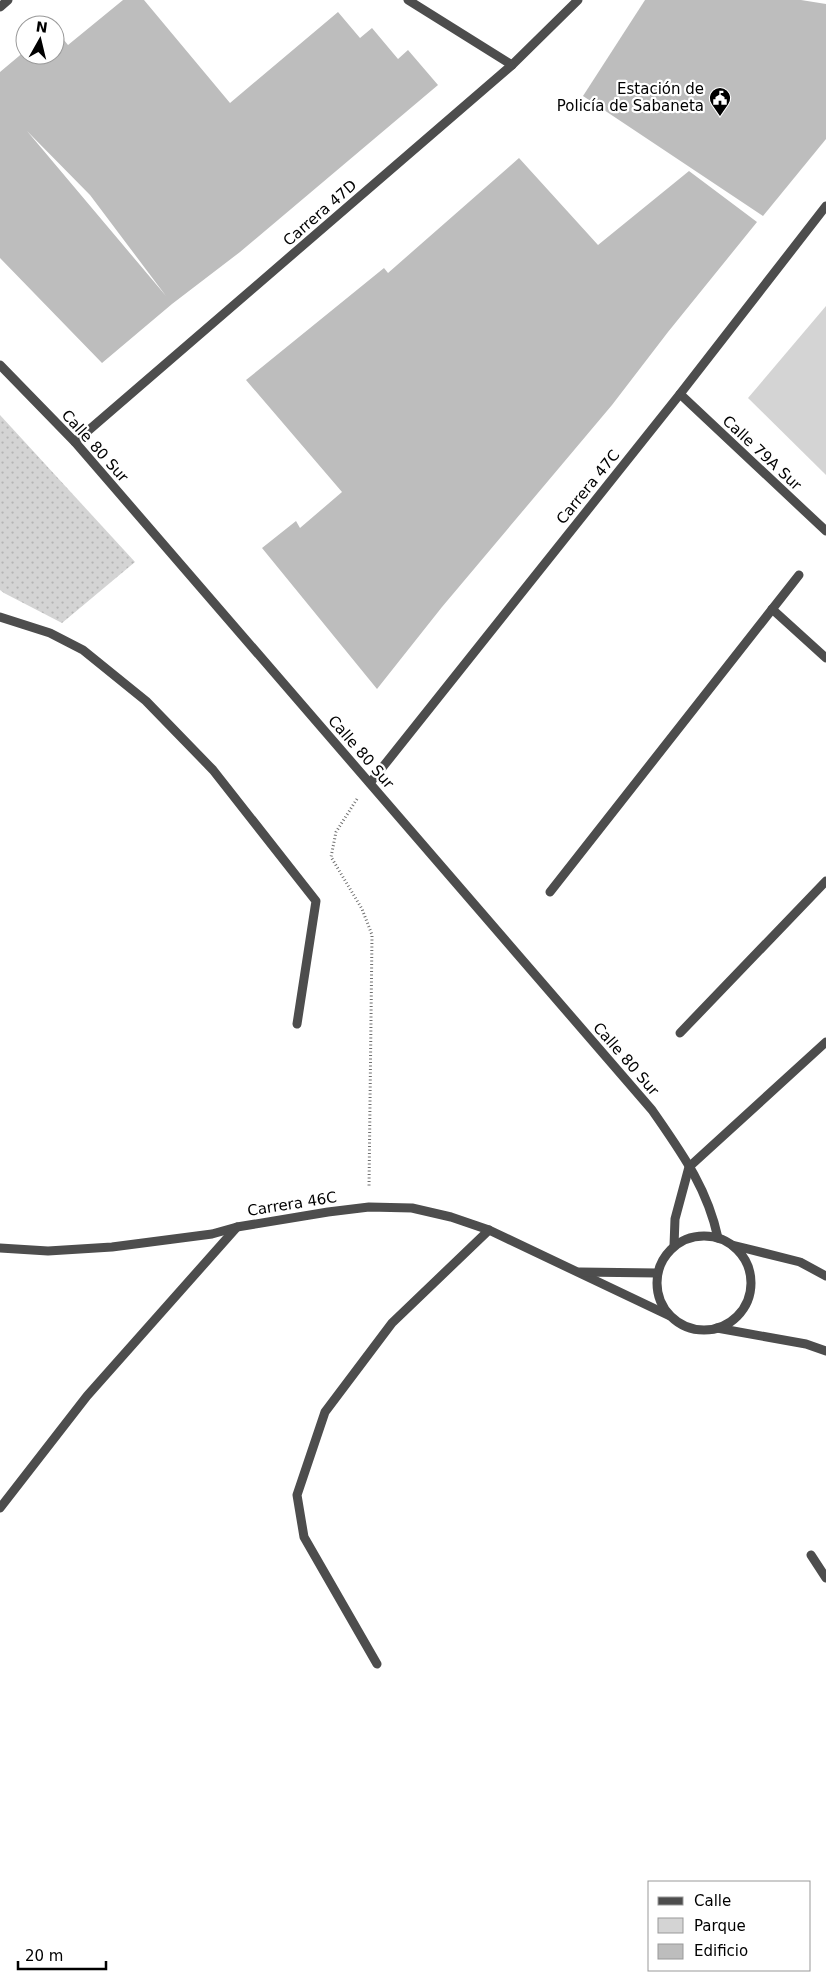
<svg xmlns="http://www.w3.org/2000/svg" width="826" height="1986" viewBox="0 0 826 1986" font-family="'DejaVu Sans',sans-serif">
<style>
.grass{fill:url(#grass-dots)}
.park{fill:#d4d4d4}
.building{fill:#bdbdbd;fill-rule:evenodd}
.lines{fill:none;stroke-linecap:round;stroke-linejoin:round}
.path{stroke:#6f6f6f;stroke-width:3;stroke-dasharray:1 2.5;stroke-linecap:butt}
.minor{stroke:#4d4d4d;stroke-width:9}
.labels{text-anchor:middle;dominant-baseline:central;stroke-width:4.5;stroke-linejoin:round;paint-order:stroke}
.poi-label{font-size:15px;fill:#000;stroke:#fff;text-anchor:end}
.street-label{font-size:15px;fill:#000;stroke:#fff}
</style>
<defs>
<pattern id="grass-dots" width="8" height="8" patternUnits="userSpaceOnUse" patternTransform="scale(1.25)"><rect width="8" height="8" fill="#d4d4d4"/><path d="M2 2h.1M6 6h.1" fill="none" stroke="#b4b4b4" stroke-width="1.8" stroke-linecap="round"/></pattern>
</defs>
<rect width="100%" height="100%" fill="#fff"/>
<polygon class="grass" points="0,415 135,562 62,623 4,593 0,590"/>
<polygon class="park" points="826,306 826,475 748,398"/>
<g class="building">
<path d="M 123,0 L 144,0 L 230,103 L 338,12 L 360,38 L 372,28 L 398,59 L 408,50 L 438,85 L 240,252 L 172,304 L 102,363 L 0,258 L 0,72 L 25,51 L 25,55 L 55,55 L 55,29 L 68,45 ZM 27,131 L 90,195 L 166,296 Z"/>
<polygon points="645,0 801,0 826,4 826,139 763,216 583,96"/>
<polygon points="519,158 598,245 689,171 757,222 668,332 612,405 442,607 377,689 262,548 296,521 300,528 342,492 246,380 384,268 388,273"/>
</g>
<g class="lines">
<polyline class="path" points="357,799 336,832 331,857 362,909 372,935 369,1188"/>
<g class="minor">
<polyline points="408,0 512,65"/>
<polyline points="0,7 8,0"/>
<path d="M 0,365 L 75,442 L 652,1110 C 681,1152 707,1187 718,1238"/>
<polyline points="680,394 826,531"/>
<polyline points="75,442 512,65 578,0"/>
<polyline points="772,609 826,658"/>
<polyline points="0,617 50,633 83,650 146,701 213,770 316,901 297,1024"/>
<polyline points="370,783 680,394 826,206"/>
<polyline points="550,892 799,575"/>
<polyline points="680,1033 826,881"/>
<circle cx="704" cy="1283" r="47"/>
<polyline points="732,1245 800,1262 826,1276"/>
<polyline points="674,1246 675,1219 689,1167 826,1042"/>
<polyline points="0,1248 48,1251 112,1247 212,1234 237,1227 328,1212 369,1207 412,1208 451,1217 489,1230 670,1316"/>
<polyline points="580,1272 657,1273"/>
<polyline points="717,1328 806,1344 826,1351"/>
<polyline points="0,1508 87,1396 237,1227"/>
<polyline points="811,1555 826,1578"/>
<polyline points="377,1664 304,1537 297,1495 325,1412 392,1323 489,1230"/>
</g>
</g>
<defs>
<g id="civic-pin" transform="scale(1.125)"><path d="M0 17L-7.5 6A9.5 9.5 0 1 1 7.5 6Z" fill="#000" stroke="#fff"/><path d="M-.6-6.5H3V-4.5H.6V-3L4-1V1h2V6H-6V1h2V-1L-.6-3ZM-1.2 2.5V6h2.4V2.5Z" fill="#fff"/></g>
</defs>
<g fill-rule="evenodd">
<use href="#civic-pin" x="720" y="98"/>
</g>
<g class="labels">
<g class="poi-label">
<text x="704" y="89">Estación de<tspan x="704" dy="17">Policía de Sabaneta</tspan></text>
</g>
<g class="street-label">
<text transform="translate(320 213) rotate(-41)">Carrera 47D</text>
<text transform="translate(95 446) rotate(48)">Calle 80 Sur</text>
<text transform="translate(762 453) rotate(43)">Calle 79A Sur</text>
<text transform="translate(588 487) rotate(-51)">Carrera 47C</text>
<text transform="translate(361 752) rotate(49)">Calle 80 Sur</text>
<text transform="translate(626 1059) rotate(49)">Calle 80 Sur</text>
<text transform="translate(292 1204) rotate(-9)">Carrera 46C</text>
</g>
</g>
<rect x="648" y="1881" width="162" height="90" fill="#ffffff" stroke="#999999"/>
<rect x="658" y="1897" width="25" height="8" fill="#4d4d4d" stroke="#999999"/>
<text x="694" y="1906" font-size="15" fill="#000000">Calle</text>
<rect x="658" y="1918" width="25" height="15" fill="#d4d4d4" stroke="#999999"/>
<text x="694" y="1931" font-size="15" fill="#000000">Parque</text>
<rect x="658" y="1944" width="25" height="15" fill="#bdbdbd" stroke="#999999"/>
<text x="694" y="1956" font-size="15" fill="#000000">Edificio</text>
<g transform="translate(40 40) rotate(8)"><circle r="24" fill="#ffffff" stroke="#999999"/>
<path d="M0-4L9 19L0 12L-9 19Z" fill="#000000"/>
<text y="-8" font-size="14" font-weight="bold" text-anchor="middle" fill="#000000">N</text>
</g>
<path d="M18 1961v8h88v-8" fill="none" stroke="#000000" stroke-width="2.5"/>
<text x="25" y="1961" font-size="15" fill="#000000" stroke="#ffffff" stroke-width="4" paint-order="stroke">20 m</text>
</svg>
